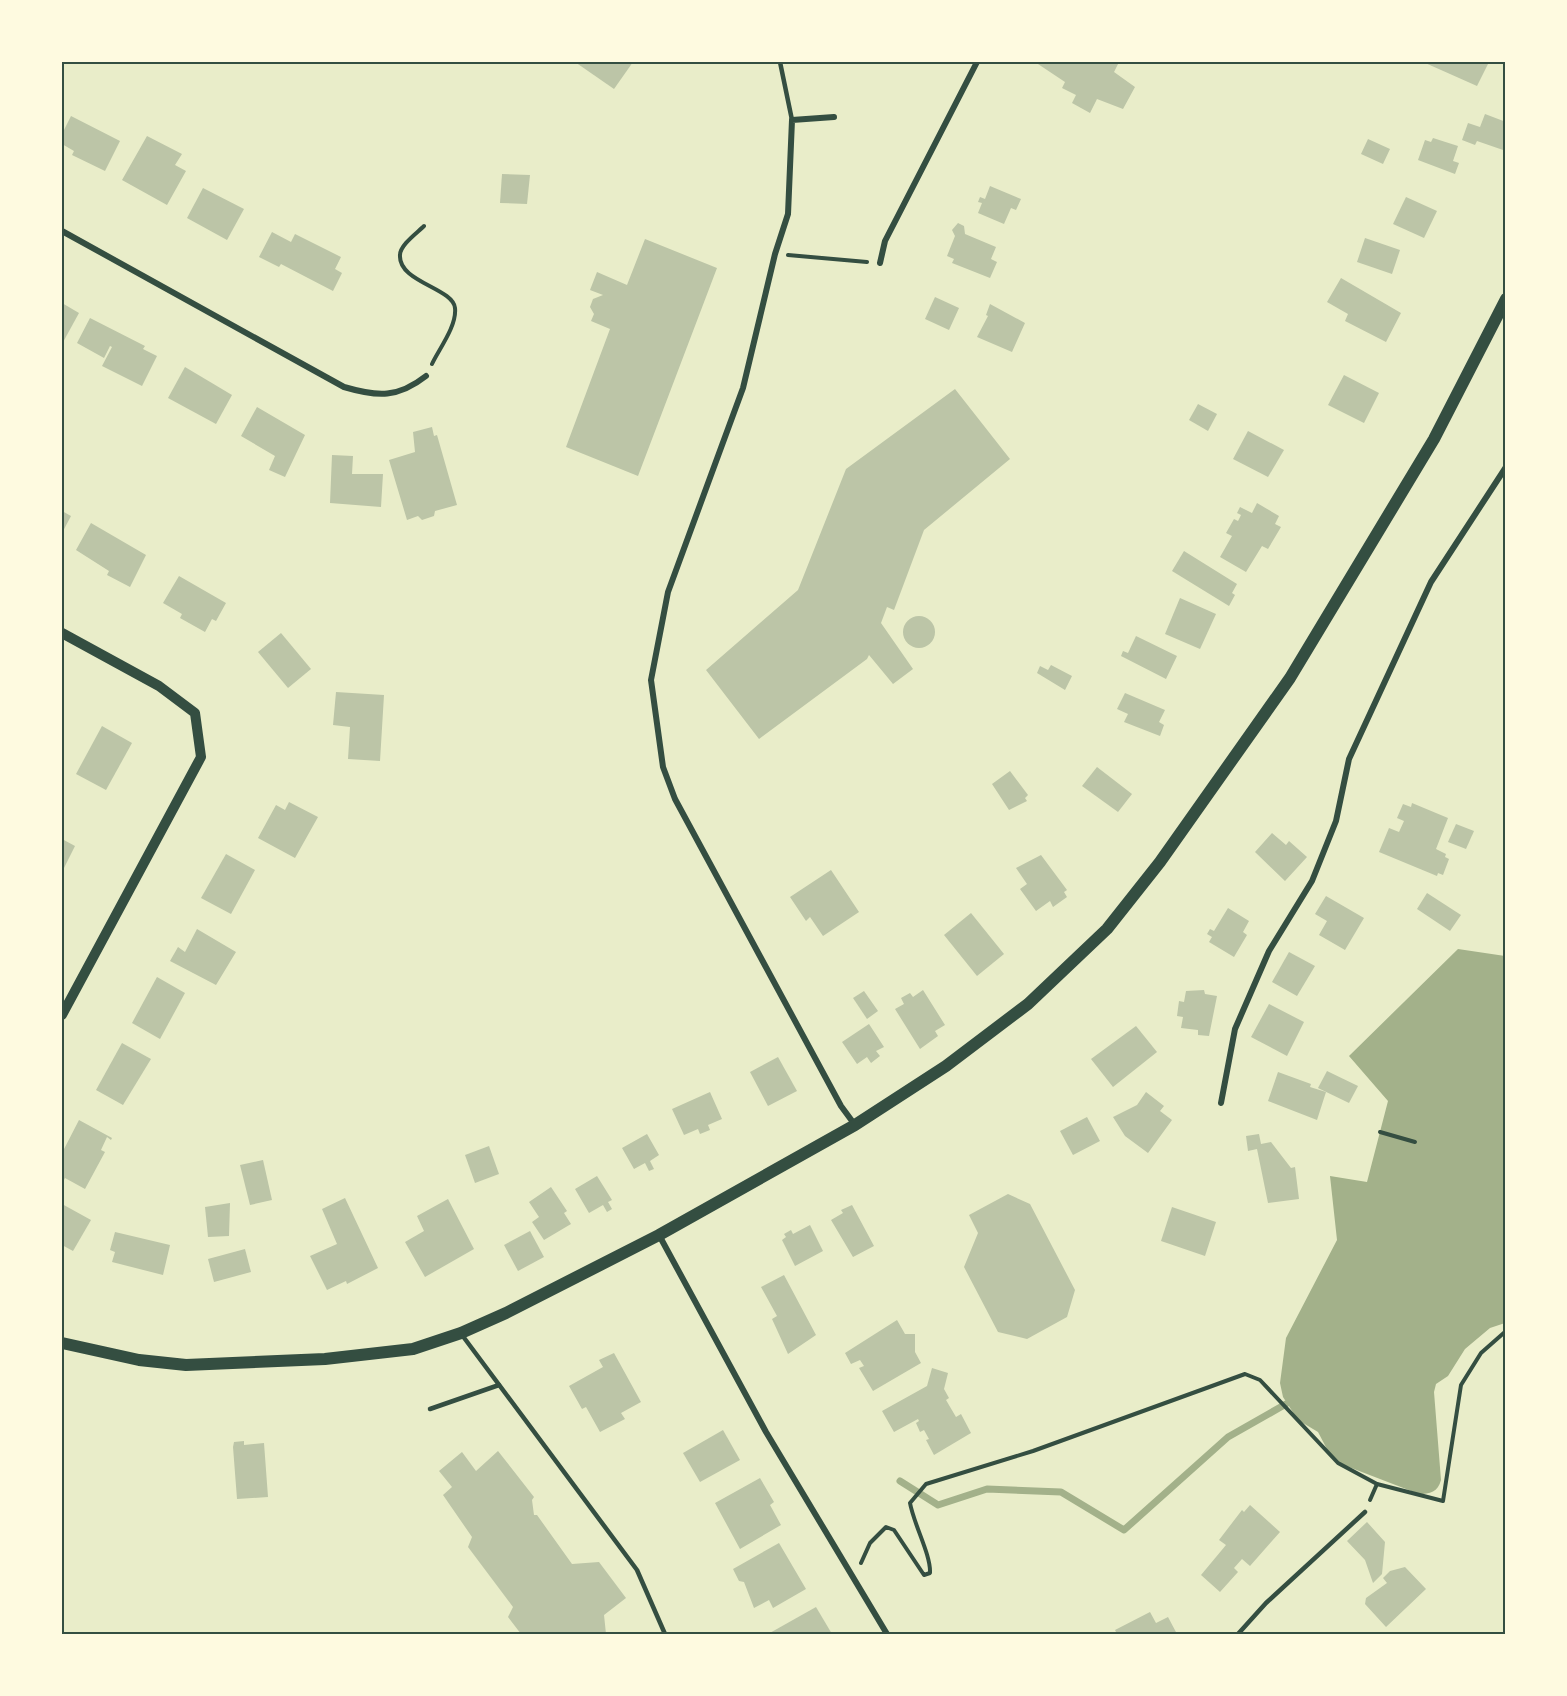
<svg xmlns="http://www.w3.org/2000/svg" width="1567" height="1696" viewBox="0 0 1567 1696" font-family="'Zilla Slab',serif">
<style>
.water{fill:#a3b18a}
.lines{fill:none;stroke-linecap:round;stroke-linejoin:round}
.stream{stroke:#a3b18a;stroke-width:7}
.building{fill:#bcc5a7}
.path{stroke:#344e41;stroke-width:4}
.service{stroke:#344e41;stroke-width:4.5}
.minor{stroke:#344e41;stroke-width:6}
.tertiary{stroke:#344e41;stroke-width:10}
.secondary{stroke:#344e41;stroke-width:12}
.neatline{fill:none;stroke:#344e41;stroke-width:2}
</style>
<rect width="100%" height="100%" fill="#e9edc9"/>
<path class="water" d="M 1458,949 L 1505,956 L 1505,1323 L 1490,1328 L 1465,1349 L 1448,1376 L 1436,1384 L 1434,1392 L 1441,1480 C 1438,1492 1430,1494 1419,1494 L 1341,1464 L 1328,1451 L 1318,1432 L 1298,1420 L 1283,1397 L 1280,1383 L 1286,1338 L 1337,1240 L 1330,1176 L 1367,1182 L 1388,1101 L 1349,1056 Z"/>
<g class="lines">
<polyline class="stream" points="900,1481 938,1505 987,1489 1061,1492 1124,1530 1228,1437 1286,1404"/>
</g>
<g class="building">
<polygon points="575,62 633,62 614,89"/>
<polygon points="1040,62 1119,62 1114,72 1135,87 1123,109 1097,99 1090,113 1072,103 1076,95 1062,88 1065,82 1038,64"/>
<polygon points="1423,62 1489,62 1477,86"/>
<polygon points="1485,114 1506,122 1506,151 1477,141 1475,145 1462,140 1468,123 1480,127"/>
<polygon points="71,116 120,141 105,171 72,155 74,151 62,144 62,134"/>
<polygon points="147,136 182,154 175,165 186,171 167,205 122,180"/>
<polygon points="1433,138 1458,146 1453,161 1459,163 1455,174 1418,160 1425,140 1431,142"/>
<polygon points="1368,139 1390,149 1383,164 1361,154"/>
<polygon points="502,174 530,175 527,204 500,203"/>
<polygon points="990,186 1021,199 1016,210 1011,208 1004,224 978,213 982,203 978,202 980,197 985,199"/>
<polygon points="203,188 244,209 227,240 187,218"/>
<polygon points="1406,197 1437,211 1424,238 1393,224"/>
<polygon points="958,223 964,226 965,234 996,247 991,259 997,262 990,278 952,263 954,259 947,256 955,236 952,230"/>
<polygon points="272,232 291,242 295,234 341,257 335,269 342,273 333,291 281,264 279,267 259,257"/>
<polygon points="1365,238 1400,250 1392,274 1357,262"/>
<polygon points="645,239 717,268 638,476 566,447 610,329 591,321 594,314 590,307 593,299 603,295 590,290 597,272 627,285"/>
<polygon points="1341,278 1401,313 1386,342 1345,321 1348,314 1327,302"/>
<polygon points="935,297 959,308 949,330 925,319"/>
<polygon points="62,303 79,313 62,344"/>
<polygon points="990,304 1025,323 1012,352 977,337 988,316 986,315"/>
<polygon points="90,318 145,346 143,349 157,356 142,386 102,366 112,347 110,346 104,358 77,343"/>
<polygon points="185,367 232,395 216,424 168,398"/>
<polygon points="1344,375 1379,393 1364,423 1328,405"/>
<polygon points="955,389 1010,459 924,530 894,610 887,607 881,623 913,669 893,684 869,655 867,659 759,739 706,670 798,590 846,469"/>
<polygon points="1198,404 1217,414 1208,431 1189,420"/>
<polygon points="257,407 305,435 285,477 269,470 275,456 241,436"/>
<polygon points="432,427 434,436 437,435 457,505 435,511 434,516 422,520 418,516 407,520 389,460 415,452 413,432"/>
<polygon points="1248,431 1284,450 1268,477 1233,459"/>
<polygon points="332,455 353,456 352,474 383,474 381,507 330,503"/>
<polygon points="1257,503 1279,516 1275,524 1281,527 1268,549 1262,546 1246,572 1220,557 1232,536 1226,533 1234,519 1238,521 1241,515 1237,513 1240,507 1252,513"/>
<polygon points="62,511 71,516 62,533"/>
<polygon points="91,523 146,555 130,587 107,575 109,571 76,550"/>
<polygon points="1184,551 1237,584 1232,593 1235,595 1229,606 1172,571"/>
<polygon points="179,576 226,603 216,621 212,619 205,632 180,618 182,614 163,603"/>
<polygon points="1180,598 1216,614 1200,649 1165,634"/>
<circle cx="919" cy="632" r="16"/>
<polygon points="281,633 311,669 288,688 258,652"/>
<polygon points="1136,636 1177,656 1166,679 1121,656 1123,651 1128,653"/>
<polygon points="1051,665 1072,676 1065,690 1037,673 1040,666 1048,670"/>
<polygon points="336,692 384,695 380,761 348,759 350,727 333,725"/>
<polygon points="1125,693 1165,710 1159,722 1164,725 1160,736 1124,722 1128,714 1117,709"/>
<polygon points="102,726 132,743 106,790 76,774"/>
<polygon points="1097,767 1132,794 1118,812 1082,786"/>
<polygon points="1010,771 1028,795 1025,798 1027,801 1009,810 992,784"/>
<polygon points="289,802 318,817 295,858 258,838 276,805 285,810"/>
<polygon points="1412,803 1448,818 1436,849 1446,854 1445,857 1449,859 1443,875 1438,873 1437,876 1379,852 1389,828 1399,832 1404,821 1397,818 1403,804 1411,807"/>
<polygon points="1456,824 1474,831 1466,849 1448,842"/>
<polygon points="1272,833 1286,845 1289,841 1307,857 1285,881 1255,852"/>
<polygon points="62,839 75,846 62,872"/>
<polygon points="226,854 255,870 231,914 201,898"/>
<polygon points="1041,855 1067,890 1064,892 1067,897 1053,907 1050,901 1036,911 1020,889 1027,884 1016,868"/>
<polygon points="831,870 859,912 823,936 810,917 806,921 790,897"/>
<polygon points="1427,893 1461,915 1450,931 1417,909"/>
<polygon points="1326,896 1364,918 1345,950 1319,935 1327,921 1315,914"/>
<polygon points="1228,908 1249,921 1243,932 1247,935 1234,957 1209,942 1212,937 1207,934 1210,929 1214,931"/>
<polygon points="971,913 1004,954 977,976 944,935"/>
<polygon points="197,929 236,952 216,985 170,961 178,947 185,952"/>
<polygon points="1289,952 1315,966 1297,996 1272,982"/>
<polygon points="157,977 185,993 160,1039 132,1023"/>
<polygon points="923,990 945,1025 935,1031 938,1036 920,1049 895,1009 904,1004 901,998 910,993 913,997"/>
<polygon points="1204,990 1205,994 1217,996 1209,1036 1198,1035 1198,1030 1181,1028 1183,1017 1177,1016 1179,1001 1184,1002 1186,991"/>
<polygon points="864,991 878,1011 867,1019 853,998"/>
<polygon points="1269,1004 1304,1022 1287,1056 1251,1037"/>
<polygon points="869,1024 884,1047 876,1051 880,1056 871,1063 867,1057 857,1064 842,1042"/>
<polygon points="1136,1026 1157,1052 1113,1087 1091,1059"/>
<polygon points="122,1043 151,1059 123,1105 96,1090"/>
<polygon points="778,1057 797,1091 768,1106 750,1072"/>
<polygon points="1327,1071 1358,1086 1349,1103 1318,1088"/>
<polygon points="1278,1072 1311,1084 1310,1087 1326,1092 1317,1120 1268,1101"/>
<polygon points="710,1092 722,1119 708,1125 710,1130 700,1134 698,1129 684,1135 672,1109"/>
<polygon points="1146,1092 1164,1106 1160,1111 1172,1120 1148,1153 1125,1136 1113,1117 1137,1105"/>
<polygon points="1087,1117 1100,1141 1073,1155 1060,1131"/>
<polygon points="79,1120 112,1138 111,1140 107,1137 101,1150 105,1152 85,1189 65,1178 62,1184 62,1153"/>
<polygon points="647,1134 659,1155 650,1161 654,1169 649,1171 645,1163 634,1169 622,1148"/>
<polygon points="1259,1134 1261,1144 1271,1142 1291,1168 1295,1167 1299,1199 1268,1203 1257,1149 1248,1151 1246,1136"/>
<polygon points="489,1146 499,1174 475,1183 465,1155"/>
<polygon points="263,1160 272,1200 250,1205 240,1165"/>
<polygon points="597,1176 612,1200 608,1202 612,1209 607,1212 603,1205 589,1213 575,1189"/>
<polygon points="551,1187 567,1211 564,1213 571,1224 544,1240 532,1222 539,1217 529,1202"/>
<polygon points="1008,1194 1030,1204 1075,1290 1067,1317 1027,1339 998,1332 964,1267 978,1233 969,1215"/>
<polygon points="345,1198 378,1268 347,1284 346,1281 327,1290 310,1256 337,1244 322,1209"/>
<polygon points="448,1199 474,1249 425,1277 405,1242 424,1231 417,1216"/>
<polygon points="230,1203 229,1236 208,1237 205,1207"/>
<polygon points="62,1204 91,1220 73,1251 62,1245"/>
<polygon points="852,1205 874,1246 853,1257 831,1220 843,1213 841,1210"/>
<polygon points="1172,1207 1216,1222 1205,1256 1161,1241"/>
<polygon points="810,1225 823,1251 795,1266 782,1240 786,1237 784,1234 791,1230 793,1234"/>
<polygon points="530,1231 544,1257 518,1271 504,1245"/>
<polygon points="115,1232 170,1245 163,1275 112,1262 115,1252 110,1250"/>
<polygon points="245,1249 251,1272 214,1282 208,1259"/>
<polygon points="784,1275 816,1335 788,1354 772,1319 777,1316 761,1287"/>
<polygon points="897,1320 905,1334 915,1334 915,1352 921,1363 873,1391 859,1368 864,1366 860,1360 851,1364 845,1353"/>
<polygon points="614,1353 641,1402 621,1413 625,1419 600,1432 586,1407 582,1409 569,1386 603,1367 599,1360"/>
<polygon points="932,1368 948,1373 944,1389 949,1398 946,1400 956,1417 961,1414 971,1433 934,1455 926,1440 929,1439 924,1430 920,1432 916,1423 919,1421 918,1419 894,1432 882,1411 927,1386"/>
<polygon points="723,1430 740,1460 700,1482 683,1453"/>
<polygon points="244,1441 244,1445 264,1443 268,1497 237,1499 233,1447 234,1442"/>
<polygon points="498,1451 534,1497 532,1500 534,1515 537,1515 572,1564 599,1562 626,1598 604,1615 606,1634 521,1634 508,1617 513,1607 468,1547 472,1537 443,1495 452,1487 439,1471 462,1452 476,1471"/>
<polygon points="760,1478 774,1502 770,1505 781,1525 740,1549 715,1503"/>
<polygon points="1250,1505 1280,1532 1250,1566 1242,1559 1234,1568 1238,1572 1220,1592 1201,1575 1226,1545 1219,1540 1242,1510 1244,1512"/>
<polygon points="1367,1522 1385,1542 1382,1574 1373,1583 1365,1560 1347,1541"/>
<polygon points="779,1543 806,1589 773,1608 769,1600 754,1608 744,1582 739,1581 733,1569"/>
<polygon points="1405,1567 1426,1589 1386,1627 1365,1604 1366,1598 1387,1583 1383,1578 1390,1571"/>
<polygon points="816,1607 832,1634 768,1634"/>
<polygon points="1150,1612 1156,1623 1168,1617 1177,1634 1117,1634 1115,1630"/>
</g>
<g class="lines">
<g class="path">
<path d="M 424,226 C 417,233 400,245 400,255 C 398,282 453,288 455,308 C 457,326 439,349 432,364"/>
<polyline points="788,255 867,262"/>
<polyline points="1380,1132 1415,1142"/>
<polyline points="1370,1500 1377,1484"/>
<path d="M 861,1563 L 870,1543 L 886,1527 L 894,1530 L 924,1575 L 930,1573 C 931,1555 914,1525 910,1503 L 926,1484 L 1033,1451 L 1245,1374 L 1260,1380 L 1338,1463 L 1377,1484 L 1443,1501 L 1461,1385 L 1481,1353 L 1506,1331"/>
</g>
<g class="service">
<polyline points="780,62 792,120"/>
<polyline points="462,1335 637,1570 665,1634"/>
<polyline points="430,1409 499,1385"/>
<polyline points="1238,1634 1266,1603 1365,1512"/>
</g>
<g class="minor">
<polyline points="834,117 792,120 788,214 775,254 743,388 668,592 651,680 663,767 675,799 841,1106 855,1125"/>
<path d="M 62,231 L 344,387 C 378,397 398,398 426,376"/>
<polyline points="880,263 885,241 977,62"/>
<polyline points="1221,1103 1235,1029 1269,951 1312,881 1336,821 1349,759 1431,582 1506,467"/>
<polyline points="659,1235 766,1432 887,1634"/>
</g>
<polyline class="tertiary" points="62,633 159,686 195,713 201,757 62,1015"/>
<polyline class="secondary" points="62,1343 139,1360 186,1365 325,1359 413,1349 461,1333 506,1313 659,1235 855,1125 946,1066 1028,1004 1107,929 1160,862 1290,678 1434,439 1506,299"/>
</g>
<rect width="1567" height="1696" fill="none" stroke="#fefae0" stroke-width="126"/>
<rect x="63" y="63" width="1441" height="1570" class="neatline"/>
</svg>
